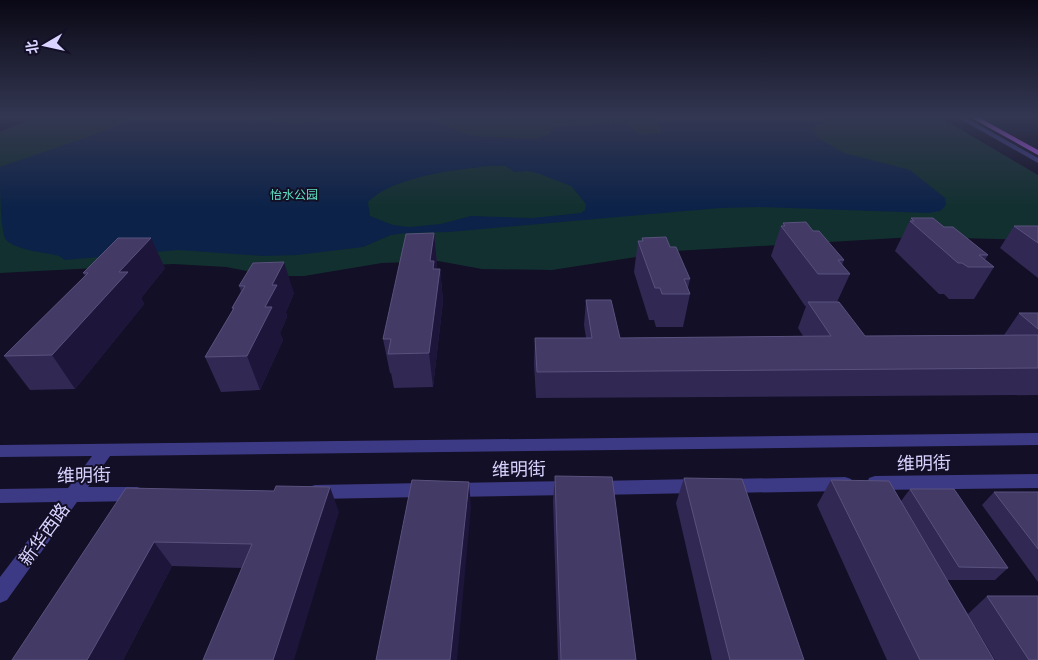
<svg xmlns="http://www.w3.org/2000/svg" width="1038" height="660" viewBox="0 0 1038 660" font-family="'Space Grotesk','Noto Sans SC',sans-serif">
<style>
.green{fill:#12302f}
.water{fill:#0c2248;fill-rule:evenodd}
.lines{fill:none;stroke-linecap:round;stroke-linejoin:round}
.minor{fill:#3d3a85;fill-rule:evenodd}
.tertiary{fill:#3d3a85;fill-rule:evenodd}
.primary{fill:#c25bff;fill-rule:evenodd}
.wall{fill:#312854}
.shaded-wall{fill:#1d163a}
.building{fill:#433a66;stroke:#5a527e}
.labels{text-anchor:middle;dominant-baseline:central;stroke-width:4;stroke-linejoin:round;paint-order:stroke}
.far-park-label{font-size:12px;fill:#5fe0c0;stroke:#130f26}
.near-street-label{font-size:18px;fill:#d9d4ff;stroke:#130f26}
</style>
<rect width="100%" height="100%" fill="#130f26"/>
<polygon class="green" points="37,116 938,116 1038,175 1038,240 914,237 675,251 552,270 482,269 438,261 382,263 304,276 274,276 226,267 173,264 0,273 0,132"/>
<path class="water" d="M 136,116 L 263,116 C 282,127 314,125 334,116 L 426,116 L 462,133 L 473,136 L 536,139 L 550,134 L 553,127 L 618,123 L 630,126 L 640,135 L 662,133 L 655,117 L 658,116 L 831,116 L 811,129 L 818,138 L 844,153 L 910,170 L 945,198 L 946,205 L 940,211 L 928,213 L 760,207 L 720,208 L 449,232 L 407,233 L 391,235 L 363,247 L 297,255 L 263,256 L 178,250 L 65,260 L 59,256 C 44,252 18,251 6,240 C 0,231 0,182 0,167 L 105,131 ZM 490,166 L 506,166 L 514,172 L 528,171 L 540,174 L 571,186 L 586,204 L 585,210 L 581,213 L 533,218 L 471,216 L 441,224 L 409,227 L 393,225 L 370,216 L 368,202 C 391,177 458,169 490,166 Z"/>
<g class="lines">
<polygon class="minor" points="955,116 963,116 1038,158 1038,163"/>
<g class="tertiary">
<polygon points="1038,433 1038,445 110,456 88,487 137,487 143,489 145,494 143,499 137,501 77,502 7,600 0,603 0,577 57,502 0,503 0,489 68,488 92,456 0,457 0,445"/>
<polygon points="1038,474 1038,488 875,490 869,488 867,483 869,478 875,476"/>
<polygon points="845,477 851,479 853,484 851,489 845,491 727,493 721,491 719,486 721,481 727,479"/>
<polygon points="697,479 703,481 705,486 703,491 697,493 597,495 591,493 589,488 591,483 597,481"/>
<polygon points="570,481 576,483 578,488 576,493 570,495 452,497 446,495 444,490 446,485 452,483"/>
<polygon points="425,483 431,485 433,490 431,495 425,497 315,499 309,497 307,492 309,487 315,485"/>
</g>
<polygon class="primary" points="968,116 976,116 1038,150 1038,155"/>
</g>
<g class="wall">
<polygon points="911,218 944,227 988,255 985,260 994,267 974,299 949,299 944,294 939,294 895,251"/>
<polygon points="783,223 813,231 844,260 842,265 850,274 837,302 865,336 1004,335 1019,313 1038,313 1038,395 536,398 534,364 535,338 586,338 584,325 586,300 620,338 803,336 798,328 806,306 805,306 771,256 781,226 782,226"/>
<polygon points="1014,226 1038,226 1038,278 1000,248"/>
<polygon points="434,233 437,263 436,269 440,269 443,301 433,387 394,388 391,373 390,373 383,339"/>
<polygon points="642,238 670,247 690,279 688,288 690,294 683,327 656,327 654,320 649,320 634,272 638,241 642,241"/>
<polygon points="253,263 294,293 286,312 287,317 280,333 283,340 260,390 221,392 205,357 233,310 232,308 241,291 239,286"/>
<polygon points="165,268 141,298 144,304 75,389 30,390 4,356 85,276 83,273"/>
<polygon points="555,476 636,660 558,660 553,501"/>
<polygon points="684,478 804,660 712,660 676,503"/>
<polygon points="831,480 901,501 910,489 1008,568 995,580 947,580 968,614 987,596 1038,660 995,660 973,623 994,660 887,660 817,505"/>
<polygon points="126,488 339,512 242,568 172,566 123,660"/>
<polygon points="994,492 1038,492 1038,582 982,505"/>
</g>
<g class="shaded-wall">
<polygon points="434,233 437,263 436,274 440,269 443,301 433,387 429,353 430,261"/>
<polygon points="151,238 165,268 141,298 144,304 75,389 52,355 119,272"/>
<polygon points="284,262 294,293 286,312 287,317 280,333 283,340 260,390 247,356 265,307 272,285"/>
<polygon points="469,482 471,507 457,660 450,660"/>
<polygon points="330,487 339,512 294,660 273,660"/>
<polygon points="154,542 172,566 123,660 87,660"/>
</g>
<g class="building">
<polygon points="911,218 933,218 944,227 953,227 988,255 979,255 994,267 968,267 962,263 958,263 910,221 914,221"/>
<polygon points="806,222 813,231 819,231 844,260 838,260 850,274 818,274 781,226 785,226 783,223"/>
<polygon points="1014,226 1038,226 1038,243"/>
<polygon points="434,233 430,261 434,261 433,269 440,269 429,353 388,354 391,339 383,339 406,234"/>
<polygon points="666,237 670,247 676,247 690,279 684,279 690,294 662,294 660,288 655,288 638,241 643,241 642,238"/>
<polygon points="118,238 151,238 119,272 128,272 52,355 4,356 88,273 83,273"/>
<polygon points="284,262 272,285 277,285 265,307 272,307 247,356 205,357 234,308 232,308 245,286 239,286 253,263"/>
<polygon points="586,300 611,300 620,338 831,336 808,302 839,302 865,336 1038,335 1038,368 537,372 535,338 592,338"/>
<polygon points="1019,313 1038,313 1038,329"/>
<polygon points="555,476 612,477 636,660 561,660"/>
<polygon points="684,478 742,479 804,660 730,660"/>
<polygon points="412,480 469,482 450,660 376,660"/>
<polygon points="831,480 889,481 994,660 920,660"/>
<polygon points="276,486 330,487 273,660 203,660 252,544 154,542 87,660 12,660 126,488 274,491"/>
<polygon points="910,489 954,489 1008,568 959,567"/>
<polygon points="994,492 1038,492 1038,549"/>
<polygon points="987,596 1038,596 1038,660 1029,660"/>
</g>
<linearGradient id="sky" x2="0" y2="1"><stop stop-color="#0a0815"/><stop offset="0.56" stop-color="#333752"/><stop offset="1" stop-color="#333752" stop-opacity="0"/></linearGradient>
<rect width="1038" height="209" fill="url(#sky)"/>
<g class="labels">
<g class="far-park-label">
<text x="294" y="195">怡水公园</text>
</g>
<g class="near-street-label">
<text transform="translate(924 463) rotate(-1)">维明街</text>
<text transform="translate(519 469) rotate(-1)">维明街</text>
<text transform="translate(84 475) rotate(-1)">维明街</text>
<text transform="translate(44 534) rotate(-54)">新华西路</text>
</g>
</g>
<g transform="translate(45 45) rotate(261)" stroke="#130f26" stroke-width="4" paint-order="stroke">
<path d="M0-4L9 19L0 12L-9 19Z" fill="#d9d4ff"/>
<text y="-8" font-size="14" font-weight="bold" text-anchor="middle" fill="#d9d4ff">北</text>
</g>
</svg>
